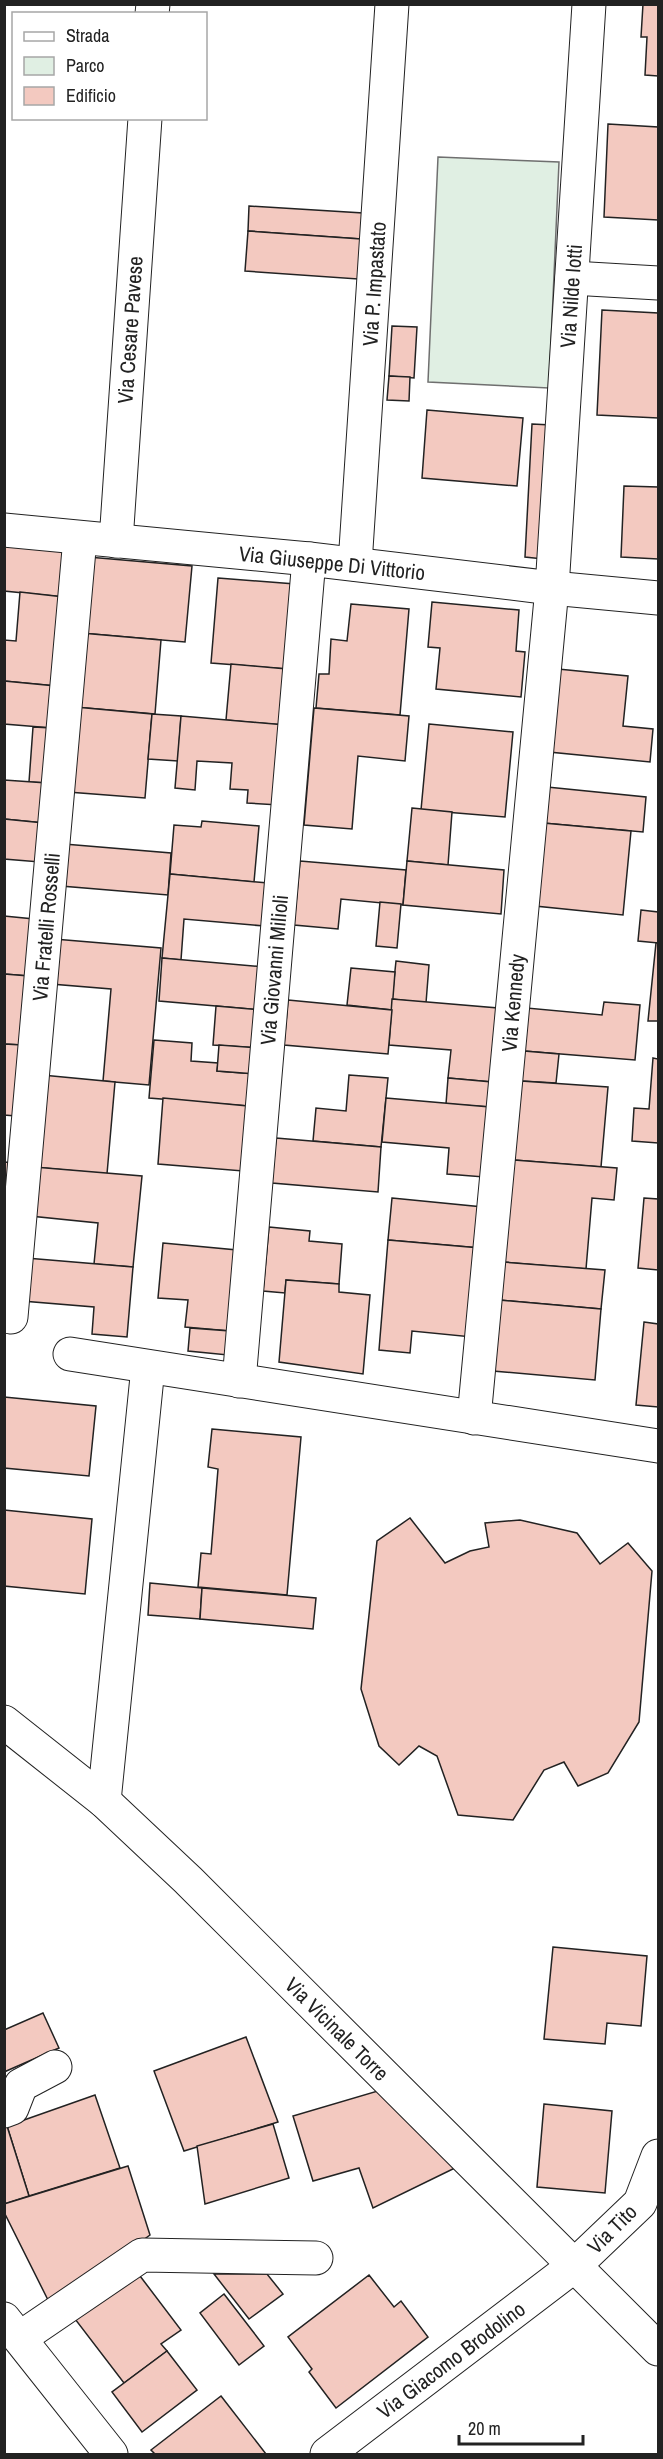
<svg xmlns="http://www.w3.org/2000/svg" width="663" height="2459" viewBox="0 0 663 2459" font-family="'Archivo Narrow',sans-serif">
<style>
.green{fill:#e0efe3;stroke:#6f6f6f;stroke-width:1.5}
.building{fill:#f3c9c0;stroke:#222;stroke-width:1.5}
.lines{fill:none;stroke-linecap:round;stroke-linejoin:round}
.minor-casing{stroke:#222;stroke-width:35}
.tertiary-casing{stroke:#222;stroke-width:35}
.minor{stroke:#fff;stroke-width:33}
.tertiary{stroke:#fff;stroke-width:33}
.labels{text-anchor:middle;dominant-baseline:central;stroke-width:4.5;stroke-linejoin:round;paint-order:stroke}
.street-label{font-size:21px;fill:#222;stroke:#fff}
</style>
<rect width="100%" height="100%" fill="#fff"/>
<polygon class="green" points="438,157 559,162 549,388 428,382"/>
<g class="building">
<polygon points="643,4 658,4 658,76 645,75 647,37 641,37"/>
<polygon points="608,124 658,127 658,220 604,217"/>
<polygon points="249,206 363,213 361,239 248,231"/>
<polygon points="248,231 361,239 358,279 245,271"/>
<polygon points="602,310 658,313 658,418 597,415"/>
<polygon points="392,326 417,327 414,378 389,376"/>
<polygon points="389,376 410,377 409,401 387,400"/>
<polygon points="427,410 523,418 517,486 422,478"/>
<polygon points="532,424 551,425 543,559 525,557"/>
<polygon points="624,486 658,487 658,559 621,557"/>
<polygon points="4,543 68,549 64,597 4,591"/>
<polygon points="88,557 192,566 185,642 81,633"/>
<polygon points="218,578 295,584 287,669 211,663"/>
<polygon points="20,592 64,597 56,686 4,681 4,640 16,641"/>
<polygon points="432,602 519,610 516,651 525,652 521,697 436,689 440,648 428,647"/>
<polygon points="351,604 409,609 400,715 316,708 319,674 329,674 331,639 347,641"/>
<polygon points="81,633 161,640 155,714 75,707"/>
<polygon points="231,664 287,669 283,725 226,720"/>
<polygon points="558,669 628,676 623,726 653,729 650,762 549,752"/>
<polygon points="4,681 56,686 52,728 4,724"/>
<polygon points="75,707 152,714 145,798 68,792"/>
<polygon points="314,708 409,716 405,761 358,756 352,829 304,825"/>
<polygon points="152,714 181,716 178,761 148,759"/>
<polygon points="181,716 286,725 279,805 247,803 248,790 230,789 232,763 197,761 195,790 175,788"/>
<polygon points="429,724 513,732 505,817 421,810"/>
<polygon points="33,727 52,728 47,783 29,782"/>
<polygon points="4,780 47,783 44,823 4,819"/>
<polygon points="547,787 646,797 643,832 543,823"/>
<polygon points="412,808 452,812 448,865 407,861"/>
<polygon points="4,819 44,823 40,862 4,859"/>
<polygon points="202,821 259,826 254,882 170,874 174,825 201,827"/>
<polygon points="543,823 631,831 623,915 535,906"/>
<polygon points="64,844 171,853 168,895 61,886"/>
<polygon points="300,861 406,870 403,905 341,899 338,929 294,925"/>
<polygon points="407,861 504,870 501,914 403,905"/>
<polygon points="170,874 268,883 264,926 184,919 181,960 162,958"/>
<polygon points="380,902 401,904 397,948 376,946"/>
<polygon points="641,910 658,912 658,943 638,941"/>
<polygon points="4,916 34,919 29,976 4,974"/>
<polygon points="54,939 161,948 149,1085 103,1081 111,989 51,984"/>
<polygon points="656,943 658,943 658,1021 648,1021"/>
<polygon points="162,958 265,967 261,1010 159,1001"/>
<polygon points="396,961 429,965 426,1003 392,999"/>
<polygon points="351,968 395,972 392,1010 347,1005"/>
<polygon points="4,974 29,976 22,1045 4,1044"/>
<polygon points="392,999 498,1008 492,1082 448,1078 451,1050 389,1045"/>
<polygon points="288,1000 392,1010 388,1054 284,1045"/>
<polygon points="604,1002 640,1005 635,1060 524,1051 527,1008 602,1015"/>
<polygon points="216,1006 261,1010 258,1048 213,1045"/>
<polygon points="154,1040 192,1043 191,1061 218,1063 217,1071 256,1074 248,1106 149,1098"/>
<polygon points="4,1044 22,1045 16,1116 4,1115"/>
<polygon points="219,1045 258,1048 256,1074 217,1071"/>
<polygon points="524,1051 559,1054 556,1083 521,1081"/>
<polygon points="653,1058 658,1059 658,1143 632,1141 634,1108 649,1109"/>
<polygon points="42,1075 115,1082 107,1174 34,1167"/>
<polygon points="349,1075 388,1078 381,1147 313,1141 316,1108 346,1111"/>
<polygon points="448,1078 492,1082 490,1107 446,1104"/>
<polygon points="521,1081 608,1087 601,1167 514,1160"/>
<polygon points="163,1098 248,1106 243,1171 158,1164"/>
<polygon points="386,1098 490,1107 484,1177 447,1174 449,1148 382,1142"/>
<polygon points="276,1138 381,1147 378,1192 272,1183"/>
<polygon points="514,1160 617,1168 614,1200 592,1198 586,1269 503,1262"/>
<polygon points="4,1162 14,1163 4,1247"/>
<polygon points="34,1167 142,1176 133,1267 94,1264 98,1223 30,1216"/>
<polygon points="392,1198 483,1207 480,1248 388,1240"/>
<polygon points="644,1198 658,1199 658,1270 638,1268"/>
<polygon points="269,1227 310,1231 309,1241 342,1244 339,1284 286,1280 285,1293 263,1291"/>
<polygon points="388,1240 480,1248 472,1337 412,1331 410,1353 379,1350"/>
<polygon points="163,1243 237,1250 230,1331 185,1327 188,1300 158,1298"/>
<polygon points="26,1258 133,1267 127,1337 92,1334 94,1307 22,1301"/>
<polygon points="503,1262 605,1270 601,1309 500,1300"/>
<polygon points="286,1280 339,1284 339,1292 370,1295 363,1374 279,1362"/>
<polygon points="499,1300 601,1309 595,1380 493,1371"/>
<polygon points="644,1322 658,1324 658,1407 636,1405"/>
<polygon points="190,1328 230,1331 228,1355 188,1351"/>
<polygon points="4,1397 96,1406 89,1476 4,1468"/>
<polygon points="212,1429 301,1437 287,1595 198,1587 201,1553 211,1554 218,1469 208,1467"/>
<polygon points="4,1510 92,1519 85,1594 4,1586"/>
<polygon points="410,1518 445,1563 470,1551 489,1547 485,1523 520,1520 577,1533 600,1564 628,1543 652,1571 639,1722 608,1773 578,1786 564,1762 544,1770 513,1820 458,1815 437,1756 419,1746 399,1765 379,1746 361,1689 377,1541"/>
<polygon points="150,1583 202,1588 200,1619 148,1615"/>
<polygon points="202,1588 316,1598 313,1629 200,1619"/>
<polygon points="553,1947 647,1956 641,2026 607,2023 605,2044 544,2039"/>
<polygon points="43,2013 59,2048 4,2072 4,2030"/>
<polygon points="246,2037 278,2122 184,2151 154,2071"/>
<polygon points="381,2090 459,2166 373,2208 359,2168 313,2181 293,2116"/>
<polygon points="95,2095 120,2168 29,2196 7,2126"/>
<polygon points="544,2104 612,2111 605,2193 537,2187"/>
<polygon points="273,2124 289,2178 205,2204 197,2146"/>
<polygon points="7,2126 29,2196 4,2204 4,2127"/>
<polygon points="128,2166 150,2235 51,2306 4,2212 4,2204"/>
<polygon points="137,2272 181,2330 161,2344 167,2351 124,2383 75,2319"/>
<polygon points="214,2274 267,2274 283,2294 249,2319"/>
<polygon points="369,2275 394,2307 401,2301 428,2337 336,2408 309,2372 312,2369 288,2337"/>
<polygon points="224,2294 264,2346 239,2365 200,2313"/>
<polygon points="167,2351 197,2390 142,2432 112,2392"/>
<polygon points="221,2396 266,2454 155,2454 151,2450"/>
</g>
<g class="lines">
<g class="minor-casing">
<g id="minor">
<polyline points="152,14 153,4"/>
<polyline points="572,278 658,283"/>
<polyline points="4,530 309,559 552,588 658,598"/>
<polyline points="116,541 145,118"/>
<polyline points="355,564 392,4"/>
<polyline points="11,1317 80,538"/>
<polyline points="70,1354 658,1446"/>
<polyline points="239,1381 309,559"/>
<polyline points="474,1418 552,588 589,4"/>
<polyline points="4,1722 104,1801 188,1880 658,2349"/>
<polyline points="104,1801 148,1367"/>
<polyline points="4,2111 12,2108 21,2085 55,2067"/>
<polyline points="20,2338 142,2255 316,2258"/>
<polyline points="327,2454 574,2266 640,2203 658,2156"/>
</g>
</g>
<g class="tertiary-casing">
<polyline id="tertiary" points="4,2319 111,2454"/>
</g>
<use href="#minor" class="minor"/>
<use href="#tertiary" class="tertiary"/>
</g>
<g class="labels">
<g class="street-label">
<text transform="translate(374 284) rotate(-86)">Via P. Impastato</text>
<text transform="translate(571 296) rotate(-86)">Via Nilde Iotti</text>
<text transform="translate(130 330) rotate(-86)">Via Cesare Pavese</text>
<text transform="translate(332 563) rotate(6)">Via Giuseppe Di Vittorio</text>
<text transform="translate(46 927) rotate(-85)">Via Fratelli Rosselli</text>
<text transform="translate(274 970) rotate(-85)">Via Giovanni Milioli</text>
<text transform="translate(513 1003) rotate(-85)">Via Kennedy</text>
<text transform="translate(337 2029) rotate(45)">Via Vicinale Torre</text>
<text transform="translate(612 2229) rotate(-45)">Via Tito</text>
<text transform="translate(451 2360) rotate(-37)">Via Giacomo Brodolino</text>
</g>
</g>
<rect width="663" height="2459" fill="none" stroke="#222222" stroke-width="12"/>
<rect x="12" y="12" width="195" height="108" fill="#ffffff" stroke="#a7a7a7" stroke-width="1.5"/>
<rect x="24" y="32" width="30" height="9" fill="#ffffff" stroke="#a7a7a7" stroke-width="1.5"/>
<text x="66" y="42" font-size="18" fill="#222222">Strada</text>
<rect x="24" y="57" width="30" height="18" fill="#e0efe3" stroke="#a7a7a7" stroke-width="1.5"/>
<text x="66" y="72" font-size="18" fill="#222222">Parco</text>
<rect x="24" y="87" width="30" height="18" fill="#f3c9c0" stroke="#a7a7a7" stroke-width="1.5"/>
<text x="66" y="102" font-size="18" fill="#222222">Edificio</text>
<path d="M459 2435v9h124v-9" fill="none" stroke="#222222" stroke-width="3"/>
<text x="468" y="2435" font-size="18" fill="#222222" stroke="#ffffff" stroke-width="4.5" paint-order="stroke">20 m</text>
</svg>
